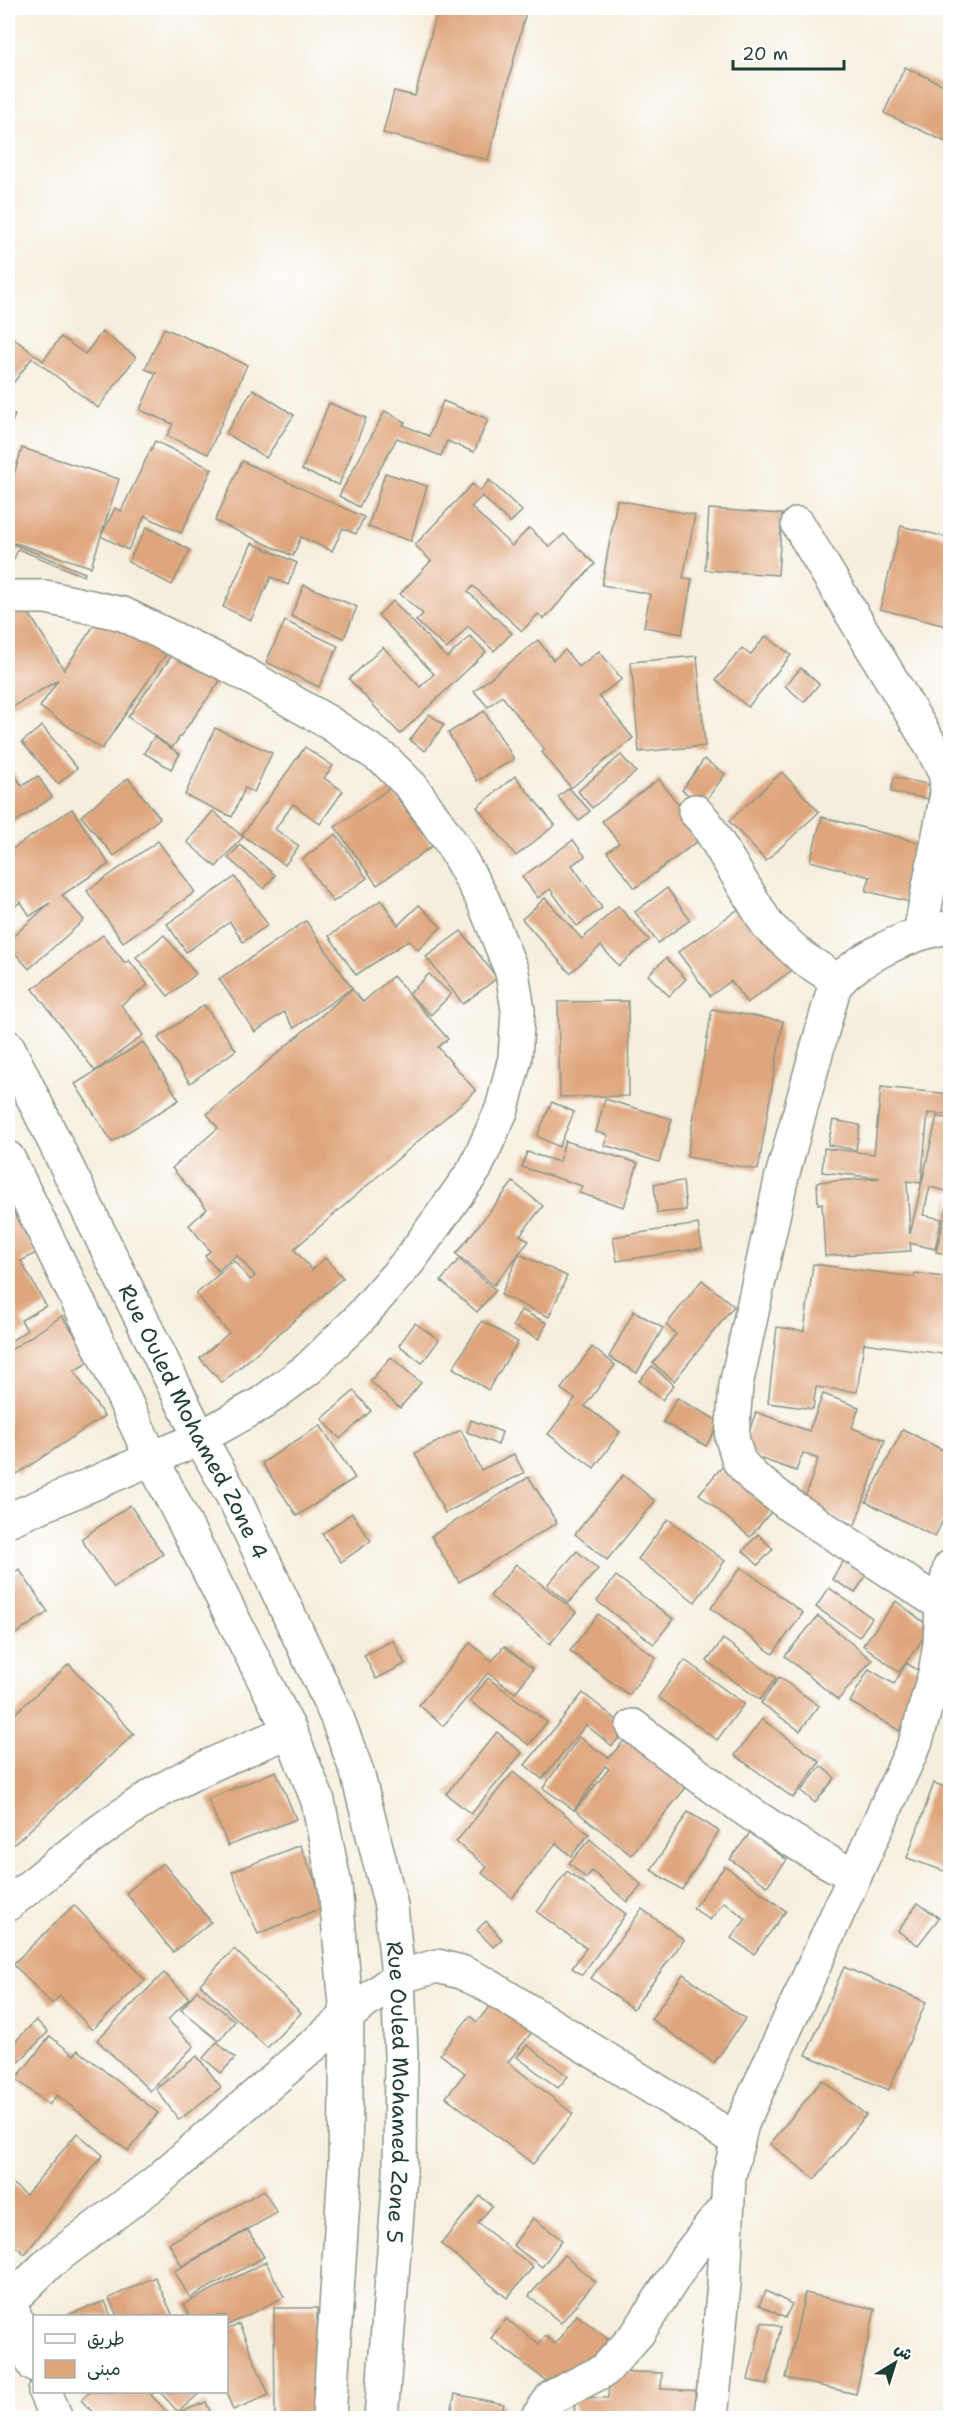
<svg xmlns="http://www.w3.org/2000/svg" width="958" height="2426" viewBox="0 0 958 2426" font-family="'Shantell Sans','Playpen Sans Arabic',sans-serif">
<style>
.building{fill:#dfa57b}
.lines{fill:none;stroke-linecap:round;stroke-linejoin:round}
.minor-casing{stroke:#8a9688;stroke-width:36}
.minor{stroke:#fff;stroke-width:33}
.labels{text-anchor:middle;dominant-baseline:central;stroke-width:5;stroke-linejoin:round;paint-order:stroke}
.street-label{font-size:22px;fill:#1f3d34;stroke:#fff}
</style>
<rect width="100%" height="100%" fill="#fff"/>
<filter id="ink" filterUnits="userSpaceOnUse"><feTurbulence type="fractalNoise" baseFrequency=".0167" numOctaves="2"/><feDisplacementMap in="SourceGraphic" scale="12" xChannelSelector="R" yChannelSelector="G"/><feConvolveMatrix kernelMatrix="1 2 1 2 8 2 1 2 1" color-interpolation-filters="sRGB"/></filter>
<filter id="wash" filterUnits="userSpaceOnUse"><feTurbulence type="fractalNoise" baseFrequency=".008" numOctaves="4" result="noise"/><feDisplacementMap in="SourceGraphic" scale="24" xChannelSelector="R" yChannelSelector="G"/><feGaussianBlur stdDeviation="1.35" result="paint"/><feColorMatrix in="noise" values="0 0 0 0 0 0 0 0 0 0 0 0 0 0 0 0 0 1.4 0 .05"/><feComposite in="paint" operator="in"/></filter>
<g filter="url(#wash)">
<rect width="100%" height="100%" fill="#f6eedd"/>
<g id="blocks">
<g class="building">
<polygon points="438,8 527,8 488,160 383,133 394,91 415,96"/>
<polygon points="905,67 950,88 950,144 884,113"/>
<polygon points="164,328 247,365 208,454 167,436 173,424 140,410 156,373 145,369"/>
<polygon points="102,332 136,357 98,408 32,358 8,390 8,334 43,361 61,337 85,354"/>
<polygon points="253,389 294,415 266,458 226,433"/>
<polygon points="443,401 488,419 474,452 447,441 441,456 397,438 359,507 339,496 385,411 405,422 403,425 429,436"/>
<polygon points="329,403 366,418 339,485 302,470"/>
<polygon points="8,411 15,415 8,431"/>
<polygon points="155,441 212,469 181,533 145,516 128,550 101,536 91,567 8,541 8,494 22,448 119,479 101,536 115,508 121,511"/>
<polygon points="242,461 364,517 356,534 343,528 332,551 301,537 293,556 215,521"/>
<polygon points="385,473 427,486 411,541 368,527"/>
<polygon points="489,480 522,511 510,523 482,496 471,507 512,546 529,528 550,547 564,534 595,564 544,619 538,614 522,631 473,586 468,592 512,633 494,651 468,626 447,649 416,621 423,614 400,594 431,561 415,545 472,484 480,491"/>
<polygon points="617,500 695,515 683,578 692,579 682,634 644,627 650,594 602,585"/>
<polygon points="709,509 782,514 778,575 705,570"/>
<polygon points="901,526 950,538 950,627 880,609"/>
<polygon points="147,527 190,550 172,585 128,562"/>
<polygon points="8,542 85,573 84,576 18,549 8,574"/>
<polygon points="252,543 297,563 288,585 271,577 251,620 223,607"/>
<polygon points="304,585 357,607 344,638 291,616"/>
<polygon points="19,597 64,670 105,609 168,651 102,749 40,707 58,680 8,710 8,605"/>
<polygon points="393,601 447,658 470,636 486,652 400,734 349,679 383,647 420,687 434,674 378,615"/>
<polygon points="285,621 338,646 319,687 266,662"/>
<polygon points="766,636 791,655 748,707 716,680 742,648 750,655"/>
<polygon points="538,640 553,660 565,650 579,667 599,651 622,679 599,696 633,738 571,788 542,752 545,750 502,696 488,707 474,691"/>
<polygon points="176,650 220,681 172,748 128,717"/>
<polygon points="697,656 705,746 639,752 631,662"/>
<polygon points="801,668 819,684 804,702 785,686"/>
<polygon points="484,711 514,759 477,781 448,733"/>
<polygon points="429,714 444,725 425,751 410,740"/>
<polygon points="42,726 77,768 58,784 22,742"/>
<polygon points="215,728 272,753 254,792 245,788 232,817 185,795"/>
<polygon points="154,737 180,754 171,769 144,753"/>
<polygon points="305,747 333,766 324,778 343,791 320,824 293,804 275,829 299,846 285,865 242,835"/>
<polygon points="621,755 636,772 592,808 578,791"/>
<polygon points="704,759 725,774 703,805 682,790"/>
<polygon points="8,764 22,786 38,776 52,797 8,827"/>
<polygon points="782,772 819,812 766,861 729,821"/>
<polygon points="515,776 555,825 516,856 477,807"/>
<polygon points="894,777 931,785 928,799 891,792"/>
<polygon points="128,778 160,818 114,856 81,816"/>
<polygon points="659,779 703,837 635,888 607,852 619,843 602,821"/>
<polygon points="390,788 432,846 377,885 335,827"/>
<polygon points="569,788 590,811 579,821 558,797"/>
<polygon points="72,809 109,864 62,895 84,920 29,969 8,945 8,941 50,903 30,916 21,902 8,911 8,852"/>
<polygon points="213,811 243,837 216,867 187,842"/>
<polygon points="822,817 933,846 918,904 866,891 870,877 810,861"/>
<polygon points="336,834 367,878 333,902 302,859"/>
<polygon points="573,840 585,856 572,865 602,908 577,926 550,889 538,898 522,877"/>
<polygon points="158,841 195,892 123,942 87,891"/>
<polygon points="240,845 275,875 264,889 228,858"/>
<polygon points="235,877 268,925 243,942 230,922 186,952 167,924"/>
<polygon points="667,888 690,920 658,943 635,912"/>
<polygon points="760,894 807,959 747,1003 731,981 710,996 678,952"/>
<polygon points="545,898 582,939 618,906 649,940 619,966 601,946 570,973 522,919"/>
<polygon points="381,900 398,925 419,905 441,927 418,950 409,940 356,975 329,936"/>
<polygon points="306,921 352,988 294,1028 284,1012 255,1032 219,979"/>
<polygon points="461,931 497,978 463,1004 426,957"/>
<polygon points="103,935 125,963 129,960 148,985 121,1005 143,1035 95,1071 33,989"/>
<polygon points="164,935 196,974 168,996 136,957"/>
<polygon points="666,958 686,979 669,996 648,975"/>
<polygon points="429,974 451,994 431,1015 409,994"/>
<polygon points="393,976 448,1039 438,1047 476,1091 294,1249 312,1270 325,1258 343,1278 222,1383 200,1358 229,1333 196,1294 234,1261 250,1280 255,1276 237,1255 218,1271 205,1256 210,1251 189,1225 207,1209 172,1168 218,1128 207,1114 352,989 363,1002"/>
<polygon points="628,1001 629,1096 560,1097 558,1002"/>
<polygon points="204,1005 236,1050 190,1083 158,1038"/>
<polygon points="712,1009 783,1021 758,1170 687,1157"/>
<polygon points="143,1042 179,1100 112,1142 75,1084"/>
<polygon points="881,1087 950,1094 950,1115 928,1113 921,1183 907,1181 910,1234 937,1116 950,1119 950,1192 930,1187 923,1215 942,1219 935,1249 910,1243 911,1251 825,1256 822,1203 818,1204 817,1182 880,1178 822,1172 824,1148 874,1154"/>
<polygon points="605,1099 672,1119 659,1162 604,1145 608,1135 596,1132"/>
<polygon points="552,1102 574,1112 559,1147 537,1136"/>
<polygon points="833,1120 860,1125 856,1150 828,1145"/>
<polygon points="565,1141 638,1163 624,1207 579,1193 582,1186 522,1167 527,1152 559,1162"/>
<polygon points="683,1181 686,1210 657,1213 654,1184"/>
<polygon points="513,1182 543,1206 520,1235 529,1241 494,1285 456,1254"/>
<polygon points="950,1194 950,1255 936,1252"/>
<polygon points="8,1202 36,1253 21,1261 46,1306 21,1320 27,1330 8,1343"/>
<polygon points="698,1224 702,1248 617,1261 613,1237"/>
<polygon points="519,1254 567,1276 549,1317 501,1295"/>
<polygon points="459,1259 496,1290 477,1312 441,1281"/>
<polygon points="813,1264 914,1277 915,1273 950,1278 950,1355 864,1343 857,1392 816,1387 813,1409 768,1403 777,1327 804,1331"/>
<polygon points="702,1280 734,1306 674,1381 653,1363 676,1334 666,1325"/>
<polygon points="521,1310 547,1323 539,1339 513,1326"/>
<polygon points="634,1311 663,1328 637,1373 609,1357"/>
<polygon points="62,1316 92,1360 74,1371 104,1416 17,1474 8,1460 8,1352"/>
<polygon points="482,1321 518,1342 488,1390 453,1368"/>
<polygon points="415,1323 439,1340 422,1363 399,1345"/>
<polygon points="592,1347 615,1365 585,1406 620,1432 594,1468 548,1434 575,1399 561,1389"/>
<polygon points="391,1357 421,1383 400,1408 370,1381"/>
<polygon points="652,1366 674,1385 662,1400 639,1381"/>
<polygon points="354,1391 371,1411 340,1439 322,1419"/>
<polygon points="823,1394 859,1407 852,1428 885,1440 855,1525 802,1506 818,1459 803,1453 796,1471 742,1452 756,1412 809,1431"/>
<polygon points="677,1398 720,1422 706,1446 663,1422"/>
<polygon points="471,1420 502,1432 498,1445 467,1432"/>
<polygon points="320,1425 355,1478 297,1516 262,1463"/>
<polygon points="903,1429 950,1454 950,1505 935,1537 866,1502"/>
<polygon points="461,1430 481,1470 514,1454 524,1473 445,1513 415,1453"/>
<polygon points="725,1463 776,1506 750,1537 699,1494"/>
<polygon points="623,1475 655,1501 607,1560 575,1534"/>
<polygon points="529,1477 557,1523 459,1582 431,1536"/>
<polygon points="130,1505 163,1554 114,1588 81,1539"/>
<polygon points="352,1513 371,1541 341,1562 322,1534"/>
<polygon points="668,1519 725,1561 695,1602 638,1559"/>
<polygon points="758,1534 773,1549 758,1565 743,1551"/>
<polygon points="577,1551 598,1569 568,1603 547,1585"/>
<polygon points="844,1560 867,1574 855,1593 832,1579"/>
<polygon points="516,1564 576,1612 550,1644 490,1596"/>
<polygon points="741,1567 803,1613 773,1654 711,1608"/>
<polygon points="19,1569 48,1612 8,1639 8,1577"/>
<polygon points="616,1576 673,1619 654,1644 597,1601"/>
<polygon points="829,1588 872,1618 859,1637 816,1607"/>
<polygon points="896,1601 931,1628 899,1672 863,1645"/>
<polygon points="598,1614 656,1658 629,1695 570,1651"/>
<polygon points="818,1616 872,1660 838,1700 785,1656"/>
<polygon points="723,1639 776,1678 760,1700 707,1661"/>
<polygon points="393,1640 405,1664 376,1679 364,1655"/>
<polygon points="470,1643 492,1661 504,1646 533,1669 515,1693 488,1673 443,1726 419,1705"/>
<polygon points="685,1660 744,1704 717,1740 658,1697"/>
<polygon points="906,1663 931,1678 900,1731 850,1702 869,1669 894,1684"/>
<polygon points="69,1664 134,1734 8,1850 8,1720"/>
<polygon points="779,1677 819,1706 800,1731 761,1703"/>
<polygon points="488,1678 547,1722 529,1745 470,1701"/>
<polygon points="583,1693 627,1728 612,1746 586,1725 542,1779 525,1765"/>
<polygon points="762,1719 820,1762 793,1798 735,1755"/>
<polygon points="497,1732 522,1753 471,1814 446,1794"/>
<polygon points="628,1736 688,1785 631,1855 575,1810 609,1769 605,1766 574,1810 543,1788 579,1737 609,1758"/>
<polygon points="821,1766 835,1778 815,1803 801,1791"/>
<polygon points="276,1771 296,1819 228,1846 208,1799"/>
<polygon points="513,1772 589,1834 571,1856 556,1843 512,1898 482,1873 487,1867 456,1842"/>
<polygon points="934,1783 950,1789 950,1873 907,1858"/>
<polygon points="688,1812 719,1831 682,1890 651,1870"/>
<polygon points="750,1833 787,1860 767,1886 730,1859"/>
<polygon points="590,1839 642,1885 627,1902 592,1871 586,1878 569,1863"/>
<polygon points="300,1845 326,1906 258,1934 232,1872"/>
<polygon points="163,1863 211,1922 173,1952 126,1893"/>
<polygon points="725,1866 786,1911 754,1954 731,1938 746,1919 724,1902 710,1920 693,1908"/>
<polygon points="567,1871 626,1914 582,1975 572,1968 586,1948 537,1912"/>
<polygon points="918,1903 939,1918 918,1945 898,1931"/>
<polygon points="74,1905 145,1980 92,2030 60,1996 52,2004 13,1964"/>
<polygon points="642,1909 684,1940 633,2009 591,1978"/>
<polygon points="486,1921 502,1939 493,1947 477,1930"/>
<polygon points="234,1949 301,2013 267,2048 200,1984"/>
<polygon points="844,1967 926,2002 889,2090 806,2055"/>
<polygon points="164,1973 189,1998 168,2020 194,2046 150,2091 97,2040"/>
<polygon points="683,1974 745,2019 714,2063 651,2019"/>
<polygon points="197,1990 235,2021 219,2041 181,2010"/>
<polygon points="502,1991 541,2021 508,2062 573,2114 533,2164 446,2097 465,2073 440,2054 470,2016 477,2022"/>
<polygon points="36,2020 48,2032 17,2064 8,2055 8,2049"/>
<polygon points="50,2036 74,2055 78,2050 158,2113 128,2151 57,2095 49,2105 16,2079"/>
<polygon points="217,2042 235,2058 221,2073 203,2058"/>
<polygon points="527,2045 568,2076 558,2088 517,2057"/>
<polygon points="197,2056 221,2087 179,2120 156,2089"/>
<polygon points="822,2080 866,2115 815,2179 770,2144"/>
<polygon points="77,2133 103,2155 25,2254 8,2240 8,2180 26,2195"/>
<polygon points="264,2190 277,2213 182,2266 169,2243"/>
<polygon points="480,2196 492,2206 478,2223 533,2267 507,2298 441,2244"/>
<polygon points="533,2218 562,2240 542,2267 513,2245"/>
<polygon points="248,2230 264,2257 190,2298 174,2271"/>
<polygon points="564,2255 595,2282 561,2323 529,2296"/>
<polygon points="266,2262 284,2297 226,2326 226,2316 190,2316 184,2304"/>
<polygon points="155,2277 173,2316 117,2316 109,2298"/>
<polygon points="766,2291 792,2304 785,2318 759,2305"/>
<polygon points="805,2293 875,2309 856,2394 786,2378"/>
<polygon points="105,2301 111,2316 65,2316"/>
<polygon points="274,2308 317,2308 318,2418 275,2418"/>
<polygon points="577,2315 615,2345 572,2401 491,2338 506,2319 539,2344 545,2336 555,2344"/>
<polygon points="762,2322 781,2327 767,2385 748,2380"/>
<polygon points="239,2324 269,2395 233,2410 226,2392 226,2330"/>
<polygon points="610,2371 662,2373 661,2389 704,2391 703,2418 574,2418 575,2397 608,2398"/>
<polygon points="90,2392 154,2392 151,2395 171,2416 206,2402 213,2418 98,2418 81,2400"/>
<polygon points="160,2392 201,2392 178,2412"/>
<polygon points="455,2394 504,2404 501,2418 450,2418"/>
</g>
</g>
</g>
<g filter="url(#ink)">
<use href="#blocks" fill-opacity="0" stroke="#8a9688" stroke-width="1.5"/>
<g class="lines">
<g class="minor-casing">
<g id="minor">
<polyline points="798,524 933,749 946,775 947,794 920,933"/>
<polyline points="8,597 46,597 123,614 232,667 328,722 385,760 412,787 452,844 483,900 512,972 518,1010 515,1058 502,1109 475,1169 409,1261 356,1322 308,1369 262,1403 200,1438 8,1520"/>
<polyline points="695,811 706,823 768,926 803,958 838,981"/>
<path id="s1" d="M 8,1047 L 200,1438 L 236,1502 L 336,1715 L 357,1772 L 391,1906 L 398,1977 L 401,2055 L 400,2174 L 381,2418"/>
<polyline points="8,1158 94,1334 152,1459 290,1731 318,1801 335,1886 347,2016 345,2168 329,2418"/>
<path d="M 942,1605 L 792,1507 L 753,1477 L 739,1461 L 732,1438 L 736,1385 L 781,1180 L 834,988 C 849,961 920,928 950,928"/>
<path d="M 633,1726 C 705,1781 774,1835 855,1876"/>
<path d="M 8,1904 C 57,1865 105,1823 160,1791 C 201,1767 246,1750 290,1731"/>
<polyline points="9,2301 34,2365"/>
<polyline points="8,2303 50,2262 156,2182 347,2016 398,1977 437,1966 461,1972 484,1983 738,2141"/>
<polyline points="45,2392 56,2418"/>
<polyline points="537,2418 552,2397 605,2370 638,2333 685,2260 727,2205"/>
<polyline points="711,2418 724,2284 729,2176 742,2124 916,1741 935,1673 940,1644 942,1605 950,1567"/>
</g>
</g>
<use href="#minor" class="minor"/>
</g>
</g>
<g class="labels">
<g class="street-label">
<text stroke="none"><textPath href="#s1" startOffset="418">Rue Ouled Mohamed Zone 4</textPath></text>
<text stroke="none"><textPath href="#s1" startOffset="1130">Rue Ouled Mohamed Zone 5</textPath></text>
</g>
</g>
<rect width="958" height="2426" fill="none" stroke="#fff" stroke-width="30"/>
<rect x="33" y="2315" width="195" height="78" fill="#ffffff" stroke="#a5b1ae" stroke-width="1.5"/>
<rect x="45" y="2334" width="30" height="9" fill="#ffffff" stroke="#a5b1ae" stroke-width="1.5"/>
<text x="87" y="2345" font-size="18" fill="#1f3d34">طريق</text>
<rect x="45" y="2360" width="30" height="18" fill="#dfa57b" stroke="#a5b1ae" stroke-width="1.5"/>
<text x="87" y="2375" font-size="18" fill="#1f3d34">مبنى</text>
<g transform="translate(895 2363) rotate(38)" stroke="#ffffff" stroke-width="4.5" paint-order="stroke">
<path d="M0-4.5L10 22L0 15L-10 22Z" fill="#1f3d34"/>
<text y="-9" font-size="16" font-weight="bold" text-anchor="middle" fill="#1f3d34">ش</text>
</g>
<path d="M733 60v9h111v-9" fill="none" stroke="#1f3d34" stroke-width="3"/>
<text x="742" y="60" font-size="18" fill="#1f3d34" stroke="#ffffff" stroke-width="4.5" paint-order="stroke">20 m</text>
</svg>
